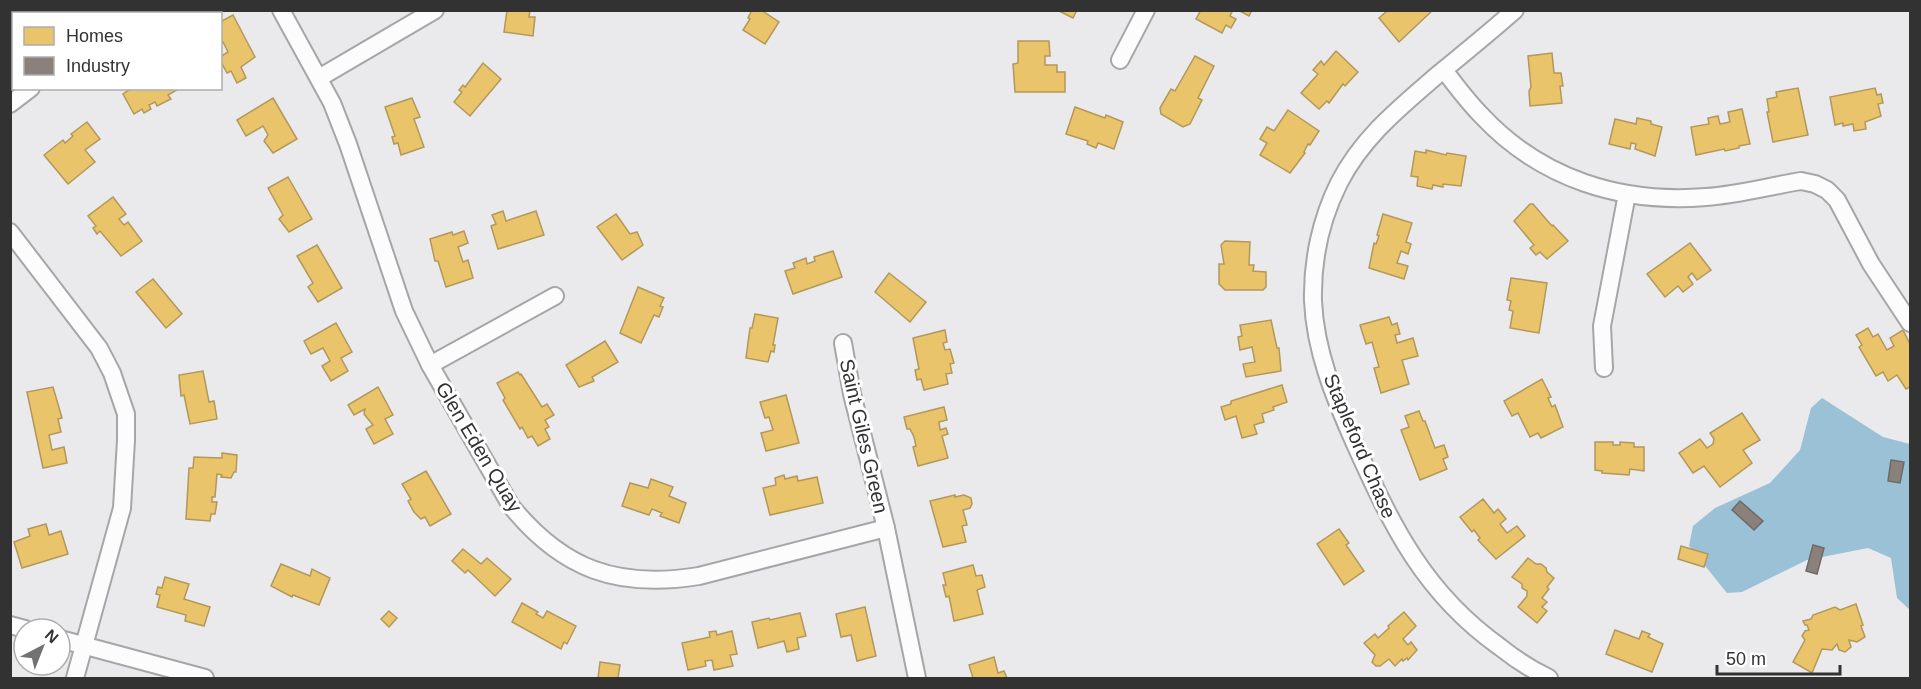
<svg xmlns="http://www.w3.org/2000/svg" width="1921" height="689" viewBox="0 0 1921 689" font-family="Arial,sans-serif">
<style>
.water{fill:#9ac1d5}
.homes{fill:#e9c46a;stroke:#b2985a;stroke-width:1.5}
.industry{fill:#8a817c;stroke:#706966;stroke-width:1.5}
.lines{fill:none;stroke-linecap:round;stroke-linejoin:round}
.street-casing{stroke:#a6a6a9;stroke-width:20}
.street{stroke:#fcfcfc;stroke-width:16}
.labels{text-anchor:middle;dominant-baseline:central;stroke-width:6;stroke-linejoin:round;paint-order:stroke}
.street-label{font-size:20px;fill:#323233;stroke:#fff}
</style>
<rect width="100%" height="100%" fill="#eaeaed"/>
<polygon class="water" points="1822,398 1883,437 1910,444 1910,610 1897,598 1891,558 1868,548 1807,560 1742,592 1727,593 1689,546 1693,526 1715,508 1770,483 1800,450 1811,408"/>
<g class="homes">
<polygon points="507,10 530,10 529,17 535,17 533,36 504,32"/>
<polygon points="752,10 761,10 779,22 765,44 743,30 750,19 748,18"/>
<polygon points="1057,10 1077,10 1073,18"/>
<polygon points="1201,10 1233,10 1230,16 1236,19 1231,28 1226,25 1222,33 1196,19"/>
<polygon points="1238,10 1252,10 1249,16"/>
<polygon points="1388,10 1433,10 1399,42 1379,18"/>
<polygon points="233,15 255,57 241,67 246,78 237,83 231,71 227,73 220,60 220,57 228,52 223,42 220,44 220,22"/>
<polygon points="1018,41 1049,41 1050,56 1045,56 1045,65 1057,65 1057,72 1065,72 1065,92 1015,92 1013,64 1018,63"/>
<polygon points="1336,51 1358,72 1345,86 1343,84 1329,103 1327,101 1319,109 1301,93 1318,74 1313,70 1321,61 1324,65"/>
<polygon points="1552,53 1554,73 1561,73 1563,86 1560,86 1562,103 1530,106 1529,91 1531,87 1528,56"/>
<polygon points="1195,56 1214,66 1198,98 1202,100 1190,124 1183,127 1161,114 1160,108 1171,89 1175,91"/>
<polygon points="483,63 501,79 470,116 454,102 462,92 459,90 463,85 465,87"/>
<polygon points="132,88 180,88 168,95 171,99 157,106 155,102 149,105 151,109 144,113 142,109 134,114 123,94"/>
<polygon points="1798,88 1808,135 1773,142 1767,112 1769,112 1767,99 1777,97 1776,92"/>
<polygon points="1875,88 1877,95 1881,94 1883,103 1878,104 1881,116 1865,122 1866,129 1854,131 1853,124 1843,126 1843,123 1835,125 1830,97"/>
<polygon points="273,98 297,139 273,153 264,141 268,135 263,126 246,136 237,120"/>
<polygon points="412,98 420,117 414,119 424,147 401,155 398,143 394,144 392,137 395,136 385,107"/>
<polygon points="1075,107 1105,118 1106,115 1123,122 1114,149 1098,143 1096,148 1087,144 1088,141 1066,134"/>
<polygon points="1742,109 1750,144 1739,146 1739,148 1725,151 1724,149 1696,155 1691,127 1709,124 1708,118 1718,116 1720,124 1730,122 1728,112"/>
<polygon points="1288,110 1319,131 1310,145 1308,144 1304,152 1305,153 1290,173 1260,155 1267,143 1260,139 1267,127 1274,131"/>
<polygon points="1637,118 1651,121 1651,124 1662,127 1655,156 1635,149 1636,144 1631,143 1630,149 1609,144 1615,119 1636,124"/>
<polygon points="87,122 100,139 85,150 95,162 68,184 44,155 63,140 65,143 73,136 71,134"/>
<polygon points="1426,150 1446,155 1447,153 1466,156 1461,186 1443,184 1443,187 1433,185 1432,189 1417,186 1418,177 1411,176 1415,151 1426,153"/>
<polygon points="288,177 312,219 289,232 279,219 283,215 268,188"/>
<polygon points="113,197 126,214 119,219 124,225 128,222 142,241 121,256 100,231 97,234 93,228 96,226 88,216"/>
<polygon points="1530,204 1533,204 1552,226 1553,225 1568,241 1547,259 1540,252 1536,255 1530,248 1534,245 1514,221"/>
<polygon points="503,211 506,221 536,211 544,235 498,249 491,226 496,224 492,215"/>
<polygon points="616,214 630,234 637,232 643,245 622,260 597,227"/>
<polygon points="1383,214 1412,223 1406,242 1411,244 1408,254 1401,251 1397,263 1408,266 1404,279 1369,268 1374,243 1376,244 1379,236 1377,235"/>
<polygon points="464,231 468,243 458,247 463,262 468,260 473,278 446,287 438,261 435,261 430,239 452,232 453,235"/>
<polygon points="1225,241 1250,242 1249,265 1254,265 1253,271 1266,272 1266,287 1263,290 1225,290 1219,284 1219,264 1224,264 1221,245"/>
<polygon points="1690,243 1711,270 1697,280 1692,273 1688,277 1693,284 1683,292 1678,286 1665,297 1647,274"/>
<polygon points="317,245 342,288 318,302 308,287 313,283 297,256"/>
<polygon points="833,251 842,277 793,294 785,271 795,268 793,263 806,258 807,264 815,261 814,257"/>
<polygon points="889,273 926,302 910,322 875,292"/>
<polygon points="1511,278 1547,283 1539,333 1510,328 1513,311 1509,310 1511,301 1507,300"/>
<polygon points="153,279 182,314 166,328 136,292"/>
<polygon points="638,287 664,298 660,306 663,307 659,317 654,315 641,343 620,333"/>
<polygon points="755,314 778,318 773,345 775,345 774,352 771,351 768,362 746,358 750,328 752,328"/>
<polygon points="1389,317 1392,325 1397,323 1400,334 1395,335 1397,343 1413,338 1418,356 1402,360 1409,384 1381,393 1374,368 1379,367 1372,342 1366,344 1360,325"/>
<polygon points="1271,320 1277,348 1279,348 1281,371 1246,377 1243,364 1255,362 1252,347 1240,350 1238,337 1242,336 1240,325"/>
<polygon points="336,323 352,352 341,358 348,371 331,381 322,366 330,361 323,348 311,354 304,341"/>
<polygon points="1868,328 1873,337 1878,334 1887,350 1894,346 1890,338 1903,330 1910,344 1910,387 1906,389 1897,375 1888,381 1883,372 1876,376 1859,347 1862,345 1856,335"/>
<polygon points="945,330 947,342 943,343 945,350 950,349 954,363 950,364 952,373 946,374 948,384 924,390 921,379 917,380 915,370 919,369 913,338"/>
<polygon points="605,341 618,362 592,377 594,381 579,387 566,365"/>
<polygon points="203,371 209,402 214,401 217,419 190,424 184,395 181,396 179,375"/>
<polygon points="518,372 520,375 521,374 542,407 547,404 554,415 545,420 549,427 545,429 550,439 538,446 532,436 528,438 522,427 520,429 503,400 505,398 497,383"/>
<polygon points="1542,379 1551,397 1548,398 1552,407 1555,405 1563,427 1541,438 1538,433 1530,437 1518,413 1512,416 1504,401"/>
<polygon points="1282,385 1287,402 1273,407 1274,410 1262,414 1264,422 1254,425 1257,434 1242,438 1236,416 1225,420 1221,407 1231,404 1231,401"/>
<polygon points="53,387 62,418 58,419 61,432 49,435 52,450 64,447 67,463 43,468 27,392"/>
<polygon points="378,387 393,415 385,419 393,434 374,444 366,429 373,425 364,414 365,409 354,415 348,405"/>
<polygon points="786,395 799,443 766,451 761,433 773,430 769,417 765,418 760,402"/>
<polygon points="944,407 947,420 939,422 940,430 946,428 948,434 942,436 948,458 918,466 913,447 916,446 914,437 910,429 907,429 904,417"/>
<polygon points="1419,411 1423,421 1425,421 1435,448 1444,445 1448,457 1443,459 1447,469 1420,480 1401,430 1409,427 1405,416"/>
<polygon points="1742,413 1760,440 1743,450 1752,463 1720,487 1704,466 1693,473 1679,453 1700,439 1707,448 1713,444 1714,439 1710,433"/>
<polygon points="1595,442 1613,442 1613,445 1620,445 1620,442 1634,443 1634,447 1644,447 1644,471 1630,469 1629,475 1602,473 1602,471 1595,470"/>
<polygon points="222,453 237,455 236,472 234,472 231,478 221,477 222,475 217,474 215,497 212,497 212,502 217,502 215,514 211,514 210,521 186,519 189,468 193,468 194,457 222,458"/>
<polygon points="426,471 451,514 430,526 425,517 421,519 414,512 408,501 411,499 402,484"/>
<polygon points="784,475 785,479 797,476 798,481 817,477 823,503 770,515 763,488 776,485 775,478"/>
<polygon points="651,479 673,487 669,496 686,503 679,523 660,516 662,513 652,509 649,515 622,506 630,483 648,488"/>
<polygon points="955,495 955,497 964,495 971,498 972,504 970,508 963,510 967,525 962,526 966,542 943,547 930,501"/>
<polygon points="1483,499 1494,513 1498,509 1506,519 1500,524 1507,533 1517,526 1525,536 1496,559 1478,540 1480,538 1474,530 1472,532 1460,517"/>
<polygon points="46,524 49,535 61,531 68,554 22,568 14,542 30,536 28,529"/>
<polygon points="1339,529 1349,543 1346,545 1364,571 1344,585 1317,544"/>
<polygon points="1681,546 1708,554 1704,567 1678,559"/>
<polygon points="463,549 481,564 487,558 511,579 495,596 468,570 465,573 452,561"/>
<polygon points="1528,558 1536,564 1541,564 1546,568 1547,572 1554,578 1547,587 1549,589 1542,598 1547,602 1542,607 1547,611 1537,623 1518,607 1527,596 1527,591 1522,588 1522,584 1512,577"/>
<polygon points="281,564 310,576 312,569 330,578 319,605 293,595 292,597 271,586"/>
<polygon points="973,565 976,576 982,575 985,587 977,590 983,614 954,621 949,596 946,597 943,585 946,585 943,573"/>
<polygon points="165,577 189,584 184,599 210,607 204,626 185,621 186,615 157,607 160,595 156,594 158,587 162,588"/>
<polygon points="522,603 538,612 536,614 543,618 547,611 576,626 567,644 564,642 561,649 512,622"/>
<polygon points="1856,604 1863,625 1861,626 1865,637 1857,642 1849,640 1851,647 1845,652 1839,650 1837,644 1832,650 1822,649 1812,673 1793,662 1805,640 1802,636 1805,631 1809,630 1807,625 1805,625 1803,621 1811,619 1813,615 1835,607 1840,610"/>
<polygon points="865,607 876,656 857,661 851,635 841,637 836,614"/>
<polygon points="389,611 397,618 389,627 381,619"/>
<polygon points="1404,612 1416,626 1403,639 1408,645 1411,642 1417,650 1408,660 1407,658 1403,661 1402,659 1395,666 1389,659 1380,666 1376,666 1372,662 1375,655 1364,643 1375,634 1378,638 1389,628 1388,626"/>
<polygon points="800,613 806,636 797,638 799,649 787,652 784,641 758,648 752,622 769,618 770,620"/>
<polygon points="1615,630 1639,639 1642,631 1650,634 1648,637 1663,644 1652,672 1606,654"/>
<polygon points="716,631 717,635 732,631 737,654 730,655 733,666 714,670 712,660 705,661 706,666 688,670 682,643 710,637 709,632"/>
<polygon points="994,657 998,673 1004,671 1007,678 973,678 969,665"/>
<polygon points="600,662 620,665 618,678 598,678"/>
</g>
<g class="industry">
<polygon points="1891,460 1904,462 1900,483 1888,481"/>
<polygon points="1740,501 1763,521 1754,530 1732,510"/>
<polygon points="1813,545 1824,548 1817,574 1806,571"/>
</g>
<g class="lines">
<g class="street-casing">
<g id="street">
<path d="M 281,10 L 332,103 L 348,144 L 404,311 L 430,365 L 511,506 C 563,570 618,589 699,576 L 886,528"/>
<path d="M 1515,10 C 1489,33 1462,55 1435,77 C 1398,109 1362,138 1339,183 C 1321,219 1312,261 1313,301 C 1315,351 1335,399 1355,444 C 1392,526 1424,593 1500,647 C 1515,659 1532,670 1549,678"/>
<polyline points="133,14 138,10"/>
<polyline points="1120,60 1146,10"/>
<path d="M 1444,70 C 1456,86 1468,102 1482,116 C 1541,179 1621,204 1706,197 C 1738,195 1770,186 1801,181 L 1815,184 L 1827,190 L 1837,200 L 1871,264 L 1910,323"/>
<polyline points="319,78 435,10"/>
<polyline points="10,104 31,88"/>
<polyline points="10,232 99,348 112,373 126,414 126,440 122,508 75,678"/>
<polyline points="843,343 852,394 886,528 917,678"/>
<polyline points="430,365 555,296"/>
<polyline points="1604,368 1602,326 1627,194"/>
<polyline points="10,625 25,629"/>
<polyline points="60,639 205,678"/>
</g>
</g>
<use href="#street" class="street"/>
</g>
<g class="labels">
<g class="street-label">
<text transform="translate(864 436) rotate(77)">Saint Giles Green</text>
<text transform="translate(1360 446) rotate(67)">Stapleford Chase</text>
<text transform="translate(479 447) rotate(59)">Glen Eden Quay</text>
</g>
</g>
<rect width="1921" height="689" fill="none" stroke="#323233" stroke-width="24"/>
<rect x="12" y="12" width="210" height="78" fill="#ffffff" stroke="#adadad" stroke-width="1.5"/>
<rect x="24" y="27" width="30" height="18" fill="#e9c46a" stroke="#adadad" stroke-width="1.5"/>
<text x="66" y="42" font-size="18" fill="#323233">Homes</text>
<rect x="24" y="57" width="30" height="18" fill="#8a817c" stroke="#adadad" stroke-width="1.5"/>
<text x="66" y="72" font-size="18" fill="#323233">Industry</text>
<g transform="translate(42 647) rotate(42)"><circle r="28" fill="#ffffff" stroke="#adadad" stroke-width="1.5"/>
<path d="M0-4.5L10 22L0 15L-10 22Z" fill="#727274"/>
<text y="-9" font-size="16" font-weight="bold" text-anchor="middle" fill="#323233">N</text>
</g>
<path d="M1717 665v9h123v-9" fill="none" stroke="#323233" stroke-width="3"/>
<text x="1726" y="665" font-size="18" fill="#323233" stroke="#ffffff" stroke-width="4.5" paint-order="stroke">50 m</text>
</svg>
